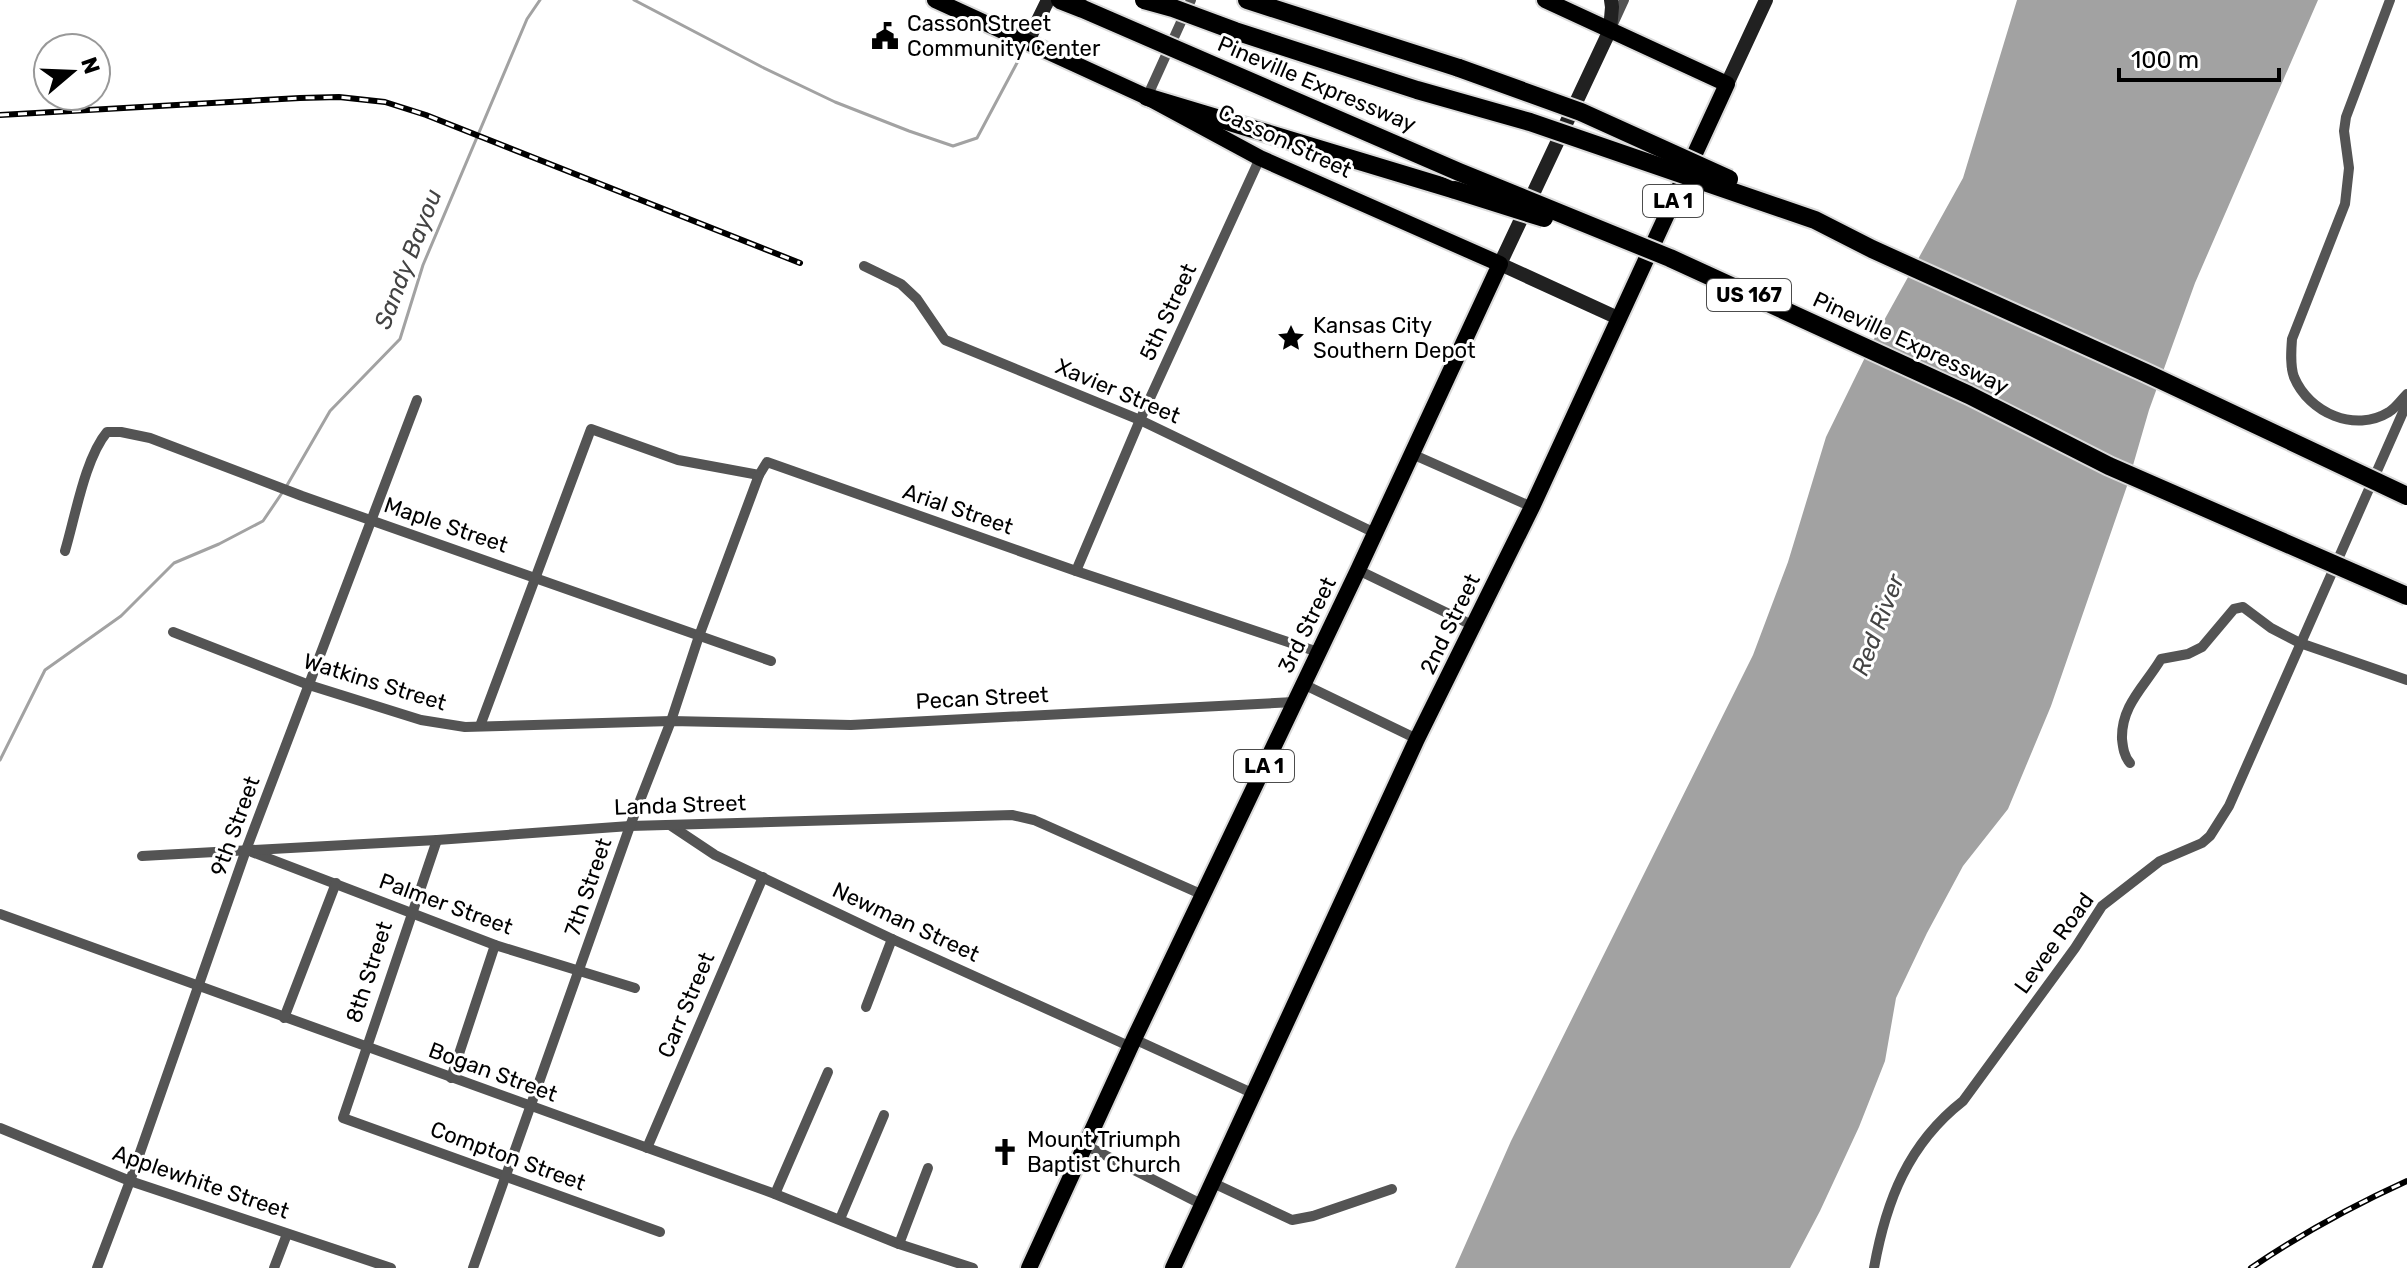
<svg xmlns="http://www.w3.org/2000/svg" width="2407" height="1268" viewBox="0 0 2407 1268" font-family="Rubik,sans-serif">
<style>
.water{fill:#a2a2a2}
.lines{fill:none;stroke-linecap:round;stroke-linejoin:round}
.stream{stroke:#a2a2a2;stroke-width:3}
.primary-casing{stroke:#dbdbdb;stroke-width:20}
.motorway-casing{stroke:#dbdbdb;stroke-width:22}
.minor{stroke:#545454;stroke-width:10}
.secondary{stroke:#212121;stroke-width:14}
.primary{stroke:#000;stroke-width:16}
.motorway{stroke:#000;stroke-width:18}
.rail-casing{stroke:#000;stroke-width:6}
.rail{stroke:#fff;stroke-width:3;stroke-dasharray:9;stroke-linecap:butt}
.motorway-bridge-casing{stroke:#dbdbdb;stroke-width:22;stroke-linecap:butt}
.motorway-bridge{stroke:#000;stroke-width:18}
.labels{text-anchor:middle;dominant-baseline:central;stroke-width:6;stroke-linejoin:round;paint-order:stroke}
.shield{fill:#fff;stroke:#4c4c4c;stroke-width:2}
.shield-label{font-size:20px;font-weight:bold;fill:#000}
.poi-label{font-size:22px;fill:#000;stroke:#fff;text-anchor:start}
.street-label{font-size:22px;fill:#000;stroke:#fff}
.water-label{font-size:24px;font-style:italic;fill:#434343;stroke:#fff}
</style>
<rect width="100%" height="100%" fill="#fff"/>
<polygon class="water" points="2017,0 2318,0 2195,283 2149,410 2127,486 2051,706 2008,809 1963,866 1927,933 1896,998 1885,1061 1859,1127 1820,1211 1790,1268 1455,1268 1511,1141 1753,655 1788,562 1826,437 1877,333 1963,178"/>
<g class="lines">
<g class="stream">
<polyline points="634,0 762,67 835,102 909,131 953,146 977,138 1018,61"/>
<polyline points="286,487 330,411 400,339 423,265 527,19 540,0"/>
<polyline points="0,760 45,670 121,616 174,563 219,544 263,521 282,493"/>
</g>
<g class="primary-casing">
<g id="primary">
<polyline points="935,0 1147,97 1260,158 1500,264 1358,570 1134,1039 1029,1268"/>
<polyline points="1173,1268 1417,739 1532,507 1727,84 1545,0"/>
</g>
</g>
<g class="motorway-casing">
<g id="motorway">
<polyline points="1060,0 1083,9"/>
<polyline points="1247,0 1459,68"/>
<polyline points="1147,97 1455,190"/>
</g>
</g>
<g class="minor">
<path d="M 2390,0 L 2346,117 L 2344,131 L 2349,168 L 2345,204 L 2292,339 C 2291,352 2290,366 2294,377 C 2309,413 2355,433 2389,412 C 2396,408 2402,399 2407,394"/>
<polyline points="1613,24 1624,0"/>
<polyline points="1147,97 1191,0"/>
<polyline points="864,266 901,284 917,299 945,340 1140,420 1375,533"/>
<polyline points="1412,454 1532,507"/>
<path d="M 65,551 C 75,518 85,458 107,432 L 121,432 L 150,438 L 302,496 L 771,661"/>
<polyline points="1358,570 1474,626"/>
<polyline points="1076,571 1140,420 1260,158"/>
<polyline points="173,632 309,685 421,720 465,727 671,721 851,725 1294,702"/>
<polyline points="1303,684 1417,739"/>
<polyline points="480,726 591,429 678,460 759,475 767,462 1076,571 1318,652"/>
<path d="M 2130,763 C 2124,756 2123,748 2122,739 C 2121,705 2145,686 2161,659 L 2188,654 L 2202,647 L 2234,609 L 2243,607 L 2271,628 L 2300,643 L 2407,680"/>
<polyline points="670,825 715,855 892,939 1131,1047"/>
<polyline points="437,840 343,1118 660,1232"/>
<polyline points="252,852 495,945 635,988"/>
<polyline points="142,856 437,840 630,826 1012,815 1034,820 1203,895"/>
<polyline points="0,914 775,1194 899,1244 973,1268"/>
<polyline points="866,1007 892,939"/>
<polyline points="284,1018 336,883"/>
<polyline points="1134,1039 1252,1093"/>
<polyline points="451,1078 495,945"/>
<polyline points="0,1128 130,1181 391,1268"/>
<polyline points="1087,1146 1201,1204"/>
<polyline points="647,1148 763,877"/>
<polyline points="1211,1182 1292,1220 1313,1216 1392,1189"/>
<polyline points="775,1194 828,1072"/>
<polyline points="840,1219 884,1115"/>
<polyline points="899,1244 928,1168"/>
<polyline points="97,1268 130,1181 246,850 417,400"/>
<polyline points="274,1268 287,1234"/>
<polyline points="473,1268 630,826 671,721 699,636 759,475"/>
<path d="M 1874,1268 C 1886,1201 1908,1144 1963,1101 L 2075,948 L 2102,906 L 2160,861 L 2202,843 L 2210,836 L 2229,806 L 2407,403"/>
</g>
<g class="secondary">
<polyline points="1611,0 1612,7 1610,30 1500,264 1618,318"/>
<polyline points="1027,43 1048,0"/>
<polyline points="1727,84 1766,0"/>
</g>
<use href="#primary" class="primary"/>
<use href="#motorway" class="motorway"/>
<g class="rail-casing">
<g id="rail">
<polyline points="0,115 300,98 339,97 385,102 426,115 800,263"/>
<path d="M 2251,1268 C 2301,1234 2352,1206 2407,1181"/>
</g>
</g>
<use href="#rail" class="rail"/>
<g class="motorway-bridge-casing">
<g id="motorway-bridge">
<polyline points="1144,0 1173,8 1235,31 1417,90 1530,122 1815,220 1872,249 2146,373 2407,496"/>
<polyline points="1083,9 1459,172 1670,258 1969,395 2109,466 2407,596"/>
<polyline points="1459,68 1581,112 1729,179"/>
<polyline points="1455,190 1544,218"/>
</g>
</g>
<use href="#motorway-bridge" class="motorway-bridge"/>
</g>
<defs>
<g id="civic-bare" transform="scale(2.16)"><path d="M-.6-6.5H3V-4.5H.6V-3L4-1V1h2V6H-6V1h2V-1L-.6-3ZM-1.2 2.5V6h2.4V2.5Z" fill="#000" stroke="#fff" stroke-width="2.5" paint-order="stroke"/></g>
<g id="sight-bare" transform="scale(2.16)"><path d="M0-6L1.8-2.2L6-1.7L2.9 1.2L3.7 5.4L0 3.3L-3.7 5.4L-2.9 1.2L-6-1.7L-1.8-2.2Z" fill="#000" stroke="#fff" stroke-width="2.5" paint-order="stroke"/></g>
<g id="church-bare" transform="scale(2.16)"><path d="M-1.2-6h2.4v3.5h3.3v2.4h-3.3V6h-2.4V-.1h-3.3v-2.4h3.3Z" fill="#000" stroke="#fff" stroke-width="2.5" paint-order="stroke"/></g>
</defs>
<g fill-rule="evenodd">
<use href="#civic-bare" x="885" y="36"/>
<use href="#sight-bare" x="1291" y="338"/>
<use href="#church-bare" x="1005" y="1152"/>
</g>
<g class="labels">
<g class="shield">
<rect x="1643" y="185" width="60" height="32" rx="6"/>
<rect x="1707" y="279" width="84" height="32" rx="6"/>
<rect x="1234" y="750" width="60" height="32" rx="6"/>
</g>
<g class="shield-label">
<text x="1673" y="201">LA 1</text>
<text x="1749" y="295">US 167</text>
<text x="1264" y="766">LA 1</text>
</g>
<g class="poi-label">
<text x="907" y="23">Casson Street<tspan x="907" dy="25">Community Center</tspan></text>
<text x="1313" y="325">Kansas City<tspan x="1313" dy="25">Southern Depot</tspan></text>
<text x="1027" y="1139">Mount Triumph<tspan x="1027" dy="25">Baptist Church</tspan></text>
</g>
<g class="street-label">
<text transform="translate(1317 84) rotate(23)">Pineville Expressway</text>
<text transform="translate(1285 141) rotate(25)">Casson Street</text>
<text transform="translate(1168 312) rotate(-65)">5th Street</text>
<text transform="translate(1911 343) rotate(25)">Pineville Expressway</text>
<text transform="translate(1118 391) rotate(23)">Xavier Street</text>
<text transform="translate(958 509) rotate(19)">Arial Street</text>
<text transform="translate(446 525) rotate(19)">Maple Street</text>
<text transform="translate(1450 624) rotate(-64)">2nd Street</text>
<text transform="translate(1307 625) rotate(-64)">3rd Street</text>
<text transform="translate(375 682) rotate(17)">Watkins Street</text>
<text transform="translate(982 698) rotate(-3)">Pecan Street</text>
<text transform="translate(680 805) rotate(-2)">Landa Street</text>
<text transform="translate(235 826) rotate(-70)">9th Street</text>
<text transform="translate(588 887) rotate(-71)">7th Street</text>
<text transform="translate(446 904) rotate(20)">Palmer Street</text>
<text transform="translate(906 922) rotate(25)">Newman Street</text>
<text transform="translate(2054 943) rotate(-54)">Levee Road</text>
<text transform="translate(369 972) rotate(-72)">8th Street</text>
<text transform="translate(686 1005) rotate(-67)">Carr Street</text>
<text transform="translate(493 1072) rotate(20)">Bogan Street</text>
<text transform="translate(508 1156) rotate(20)">Compton Street</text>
<text transform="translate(201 1182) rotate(19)">Applewhite Street</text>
</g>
<g class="water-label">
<text transform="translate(408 259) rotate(-69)">Sandy Bayou</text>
<text transform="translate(1878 625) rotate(-69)">Red River</text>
</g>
</g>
<g transform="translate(72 72) rotate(71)"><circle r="38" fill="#ffffff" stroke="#999999" stroke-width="2"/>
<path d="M0-6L14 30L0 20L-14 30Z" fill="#000000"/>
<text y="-12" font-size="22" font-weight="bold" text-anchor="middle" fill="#000000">N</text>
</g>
<path d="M2119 68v12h160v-12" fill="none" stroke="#000000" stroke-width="4"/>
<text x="2131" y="68" font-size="24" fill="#000000" stroke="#ffffff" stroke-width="6" paint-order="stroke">100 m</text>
</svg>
